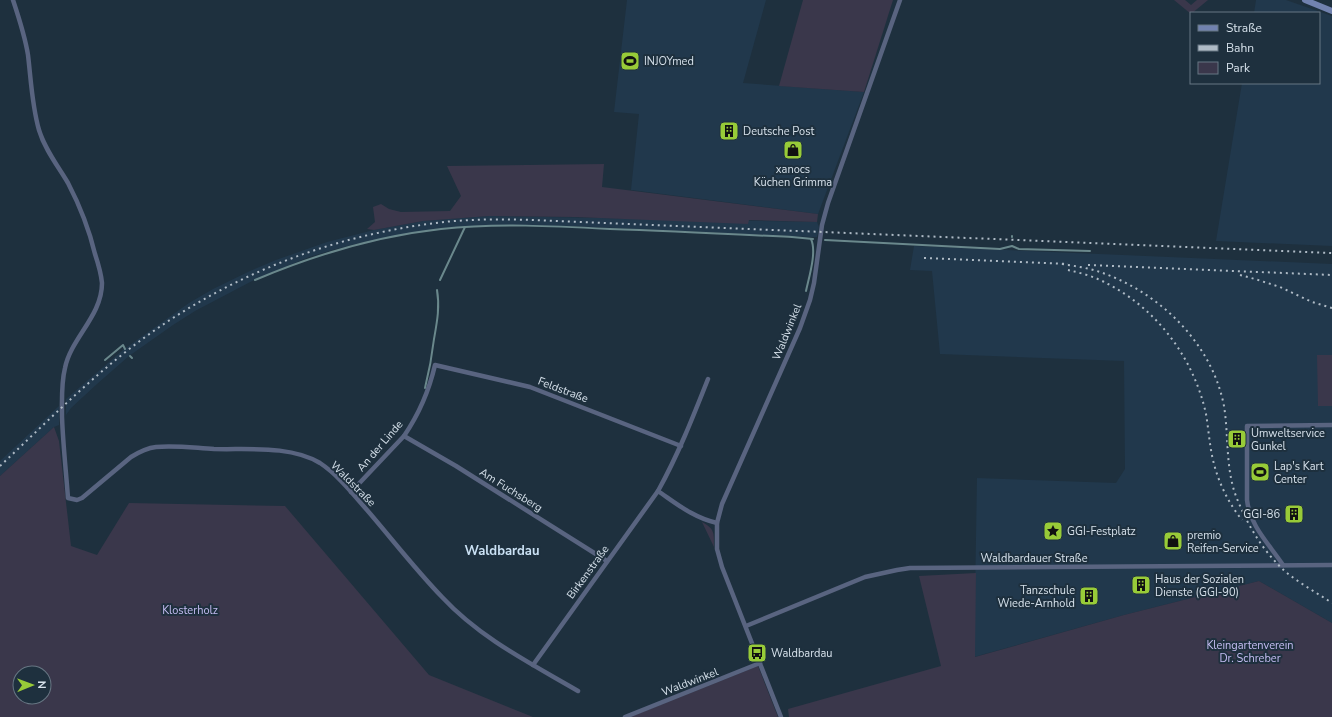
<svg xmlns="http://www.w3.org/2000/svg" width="1332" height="717" viewBox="0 0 1332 717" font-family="'Nunito Sans',sans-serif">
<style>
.built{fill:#21384c}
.green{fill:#3a374b;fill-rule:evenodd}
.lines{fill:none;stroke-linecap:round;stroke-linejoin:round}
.stream{stroke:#6a888c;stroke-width:2}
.minor{stroke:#596480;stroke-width:4.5}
.secondary{stroke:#7182af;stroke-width:6}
.rail{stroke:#afbbc6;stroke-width:2;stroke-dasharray:2 4;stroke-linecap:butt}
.labels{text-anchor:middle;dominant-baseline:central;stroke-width:4;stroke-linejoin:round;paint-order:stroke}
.poi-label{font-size:11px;fill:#d5e0ea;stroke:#1e303e;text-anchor:start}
.street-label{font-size:11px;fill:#d5e0ea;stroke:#1e303e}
.park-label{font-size:11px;fill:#c4bcf1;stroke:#1e303e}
.quarter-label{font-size:13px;font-weight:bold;fill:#cae1f4;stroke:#1e303e}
</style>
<rect width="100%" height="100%" fill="#1e303e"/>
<g class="built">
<polygon points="627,0 766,0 743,83 864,92 818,214 631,190 639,114 614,112"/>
<polygon points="1256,0 1286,0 1332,16 1332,246 1216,241 1242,83 1319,83 1319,13 1254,13"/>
<polygon points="489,216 817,222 819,227 817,237 811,237 571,226 489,225 440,228 364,242 336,249 309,257 254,280 195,311 173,325 129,356 97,384 71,408 66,415 66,399 123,350 189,303 213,289 250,271 276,260 327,242 374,230 423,221"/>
<polygon points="914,246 1332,264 1332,623 1259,581 1124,615 974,657 977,478 1116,483 1125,469 1124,361 940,354 932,271 910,270"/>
<polygon points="59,406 59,425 54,427 0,476 0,461"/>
</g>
<g class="green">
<polygon points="803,0 893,0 864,92 779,86"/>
<polygon points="1174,0 1185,0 1191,5 1197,0 1208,0 1191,14"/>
<polygon points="604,164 602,187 818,214 817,222 749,220 748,224 575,217 489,216 423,221 374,230 367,229 375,222 373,207 381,204 389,209 401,212 450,211 461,196 447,166"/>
<polygon points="1317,355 1332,355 1332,406 1318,406"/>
<path d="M 54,427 L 59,441 L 71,546 L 97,555 L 129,503 L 285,506 L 429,675 L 533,717 L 0,717 L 0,476 ZM 20,673 L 44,673 L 44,697 L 20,697 Z"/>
<path d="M 702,522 C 715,529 714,533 714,547 Z"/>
<polygon points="976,573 975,657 1124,615 1259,581 1332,623 1332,717 789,717 788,709 941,666 919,576"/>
<polygon points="758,666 778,717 630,717"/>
</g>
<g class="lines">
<g class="stream">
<polyline points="1012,236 1012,237"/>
<polyline points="825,240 1000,249 1012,246 1019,249 1090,251"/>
<path d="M 255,280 C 314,255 377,236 441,229 C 497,223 554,226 610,229 C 671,231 731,234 792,237 L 813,239"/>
<polyline points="440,280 465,227"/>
<path d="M 806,291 C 809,277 817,252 811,239"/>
<polyline points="130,356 132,358"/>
<polyline points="105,360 123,345 125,349"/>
<path d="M 425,388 C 429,372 432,356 434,339 C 437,322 440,307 437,290"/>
</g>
<g class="minor">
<path d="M 13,0 C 19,18 25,36 28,55 C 31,80 32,106 39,130 C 45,150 58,166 68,183 C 80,206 89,229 95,254 C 98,263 101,273 102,283 C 102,316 71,338 65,368 C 61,384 62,401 62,417 C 63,444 66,471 68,498 L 77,500 L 82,498 L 131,457 C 139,452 147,448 156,447 C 175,445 195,448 214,449 C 247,450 290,445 320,463 C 338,475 353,494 367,510 C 392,539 415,569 442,597 C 480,638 530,663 578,691"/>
<polyline points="404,436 456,466 607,561"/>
<path d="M 658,491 C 677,504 694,518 717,523"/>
<path d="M 351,492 L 404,436 C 419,414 429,391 435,365 L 530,387 L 681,446"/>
<path d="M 1283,565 C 1269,544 1250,526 1247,500 L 1247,426 L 1332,425"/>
<polyline points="746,626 865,577 897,570 910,568 1332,565"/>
<path d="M 533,665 L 658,491 C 678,455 693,417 708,379"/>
<polyline points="625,717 760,663"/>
<polyline points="781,717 722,567 717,549 717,523 722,504 800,328 810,300 814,283 822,225 828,203 900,0"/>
</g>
<polyline class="secondary" points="1305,0 1332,11"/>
<g class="rail">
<polyline points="924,258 1068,264"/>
<path d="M 1062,264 C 1075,266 1088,268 1100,272 C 1159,292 1212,343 1224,406 C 1229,437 1225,472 1238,501 C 1249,528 1265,554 1287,573 C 1301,584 1317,593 1332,603"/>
<polyline points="1088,265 1332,275"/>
<path d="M 1068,270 C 1081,273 1096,277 1108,284 C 1158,310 1194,359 1206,414 C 1208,426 1209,438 1211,450 C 1215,475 1226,500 1242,520"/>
<polyline points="1240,275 1255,279 1280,287 1312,302 1332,308"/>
<path d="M 0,466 C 48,421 95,373 148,335 C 236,272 337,234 444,222 C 473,219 503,219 532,220 L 1332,253"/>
</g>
</g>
<defs>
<g id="stadium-square" transform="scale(1)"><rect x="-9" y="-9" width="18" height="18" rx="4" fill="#98cb38" stroke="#1e303e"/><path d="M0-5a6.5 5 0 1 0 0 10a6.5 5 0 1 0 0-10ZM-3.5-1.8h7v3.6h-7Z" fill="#111"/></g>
<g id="building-square" transform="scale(1)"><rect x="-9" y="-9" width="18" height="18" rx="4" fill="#98cb38" stroke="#1e303e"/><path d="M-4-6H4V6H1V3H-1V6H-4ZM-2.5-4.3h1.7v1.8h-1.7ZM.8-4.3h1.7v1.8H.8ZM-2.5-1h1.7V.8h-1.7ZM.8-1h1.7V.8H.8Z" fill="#111"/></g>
<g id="shop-square" transform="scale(1)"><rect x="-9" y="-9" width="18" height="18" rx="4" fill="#98cb38" stroke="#1e303e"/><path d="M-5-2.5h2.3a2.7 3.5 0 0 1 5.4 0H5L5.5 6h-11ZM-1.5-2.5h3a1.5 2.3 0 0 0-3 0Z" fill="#111"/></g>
<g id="sight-square" transform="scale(1)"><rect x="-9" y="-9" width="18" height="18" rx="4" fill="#98cb38" stroke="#1e303e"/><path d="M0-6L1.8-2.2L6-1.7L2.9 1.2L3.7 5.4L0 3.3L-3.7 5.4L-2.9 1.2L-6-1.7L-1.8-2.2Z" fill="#111"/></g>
<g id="bus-square" transform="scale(1)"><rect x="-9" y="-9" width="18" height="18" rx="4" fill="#98cb38" stroke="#1e303e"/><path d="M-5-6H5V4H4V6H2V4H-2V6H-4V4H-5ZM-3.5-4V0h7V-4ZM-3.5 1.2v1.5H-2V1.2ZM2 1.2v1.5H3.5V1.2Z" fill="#111"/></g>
</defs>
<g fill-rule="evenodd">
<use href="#stadium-square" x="630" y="61"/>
<use href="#building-square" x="729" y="131"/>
<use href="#shop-square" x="793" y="150"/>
<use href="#building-square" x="1237" y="439"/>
<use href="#stadium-square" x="1260" y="472"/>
<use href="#building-square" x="1294" y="514"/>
<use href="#sight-square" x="1053" y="531"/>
<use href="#shop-square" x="1173" y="541"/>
<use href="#building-square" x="1141" y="585"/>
<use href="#building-square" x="1089" y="596"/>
<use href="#bus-square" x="757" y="653"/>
</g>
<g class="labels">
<g class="poi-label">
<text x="644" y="61">INJOYmed</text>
<text x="743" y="131">Deutsche Post</text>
<text x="793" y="169" text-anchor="middle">xanocs<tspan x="793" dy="13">Küchen Grimma</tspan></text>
<text x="1251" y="433">Umweltservice<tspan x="1251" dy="13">Gunkel</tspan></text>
<text x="1274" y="466">Lap's Kart<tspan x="1274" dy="13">Center</tspan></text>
<text x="1280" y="514" text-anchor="end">GGI-86</text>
<text x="1067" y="531">GGI-Festplatz</text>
<text x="1187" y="535">premio<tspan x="1187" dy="13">Reifen-Service</tspan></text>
<text x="1155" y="579">Haus der Sozialen<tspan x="1155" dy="13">Dienste (GGI-90)</tspan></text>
<text x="1075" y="590" text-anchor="end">Tanzschule<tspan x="1075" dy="13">Wiede-Arnhold</tspan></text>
<text x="771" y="653">Waldbardau</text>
</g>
<g class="street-label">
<text transform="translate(787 332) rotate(-68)">Waldwinkel</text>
<text transform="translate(563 390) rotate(21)">Feldstraße</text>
<text transform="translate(380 446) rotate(-49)">An der Linde</text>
<text transform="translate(353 484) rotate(45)">Waldstraße</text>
<text transform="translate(511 490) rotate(32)">Am Fuchsberg</text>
<text x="1034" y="558">Waldbardauer Straße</text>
<text transform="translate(588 572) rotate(-54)">Birkenstraße</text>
<text transform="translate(690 682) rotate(-21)">Waldwinkel</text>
</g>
<g class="park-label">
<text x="190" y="610">Klosterholz</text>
<text x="1250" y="645">Kleingartenverein<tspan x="1250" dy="13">Dr. Schreber</tspan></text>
</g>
<g class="quarter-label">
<text x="502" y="551">Waldbardau</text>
</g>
</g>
<rect x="1190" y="12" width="130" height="72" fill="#1e303e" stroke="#677683"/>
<rect x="1198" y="25" width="20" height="6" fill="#7182af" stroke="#677683"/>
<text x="1226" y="32" font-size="12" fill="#d5e0ea">Straße</text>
<rect x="1198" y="45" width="20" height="6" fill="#afbbc6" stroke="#677683"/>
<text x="1226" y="52" font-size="12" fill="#d5e0ea">Bahn</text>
<rect x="1198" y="62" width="20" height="12" fill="#3a374b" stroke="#677683"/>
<text x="1226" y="72" font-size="12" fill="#d5e0ea">Park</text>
<g transform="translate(32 685) rotate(89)"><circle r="19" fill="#1e303e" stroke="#677683"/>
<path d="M0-3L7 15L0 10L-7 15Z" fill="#98cb38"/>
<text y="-6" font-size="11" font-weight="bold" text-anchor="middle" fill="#d5e0ea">N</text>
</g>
</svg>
